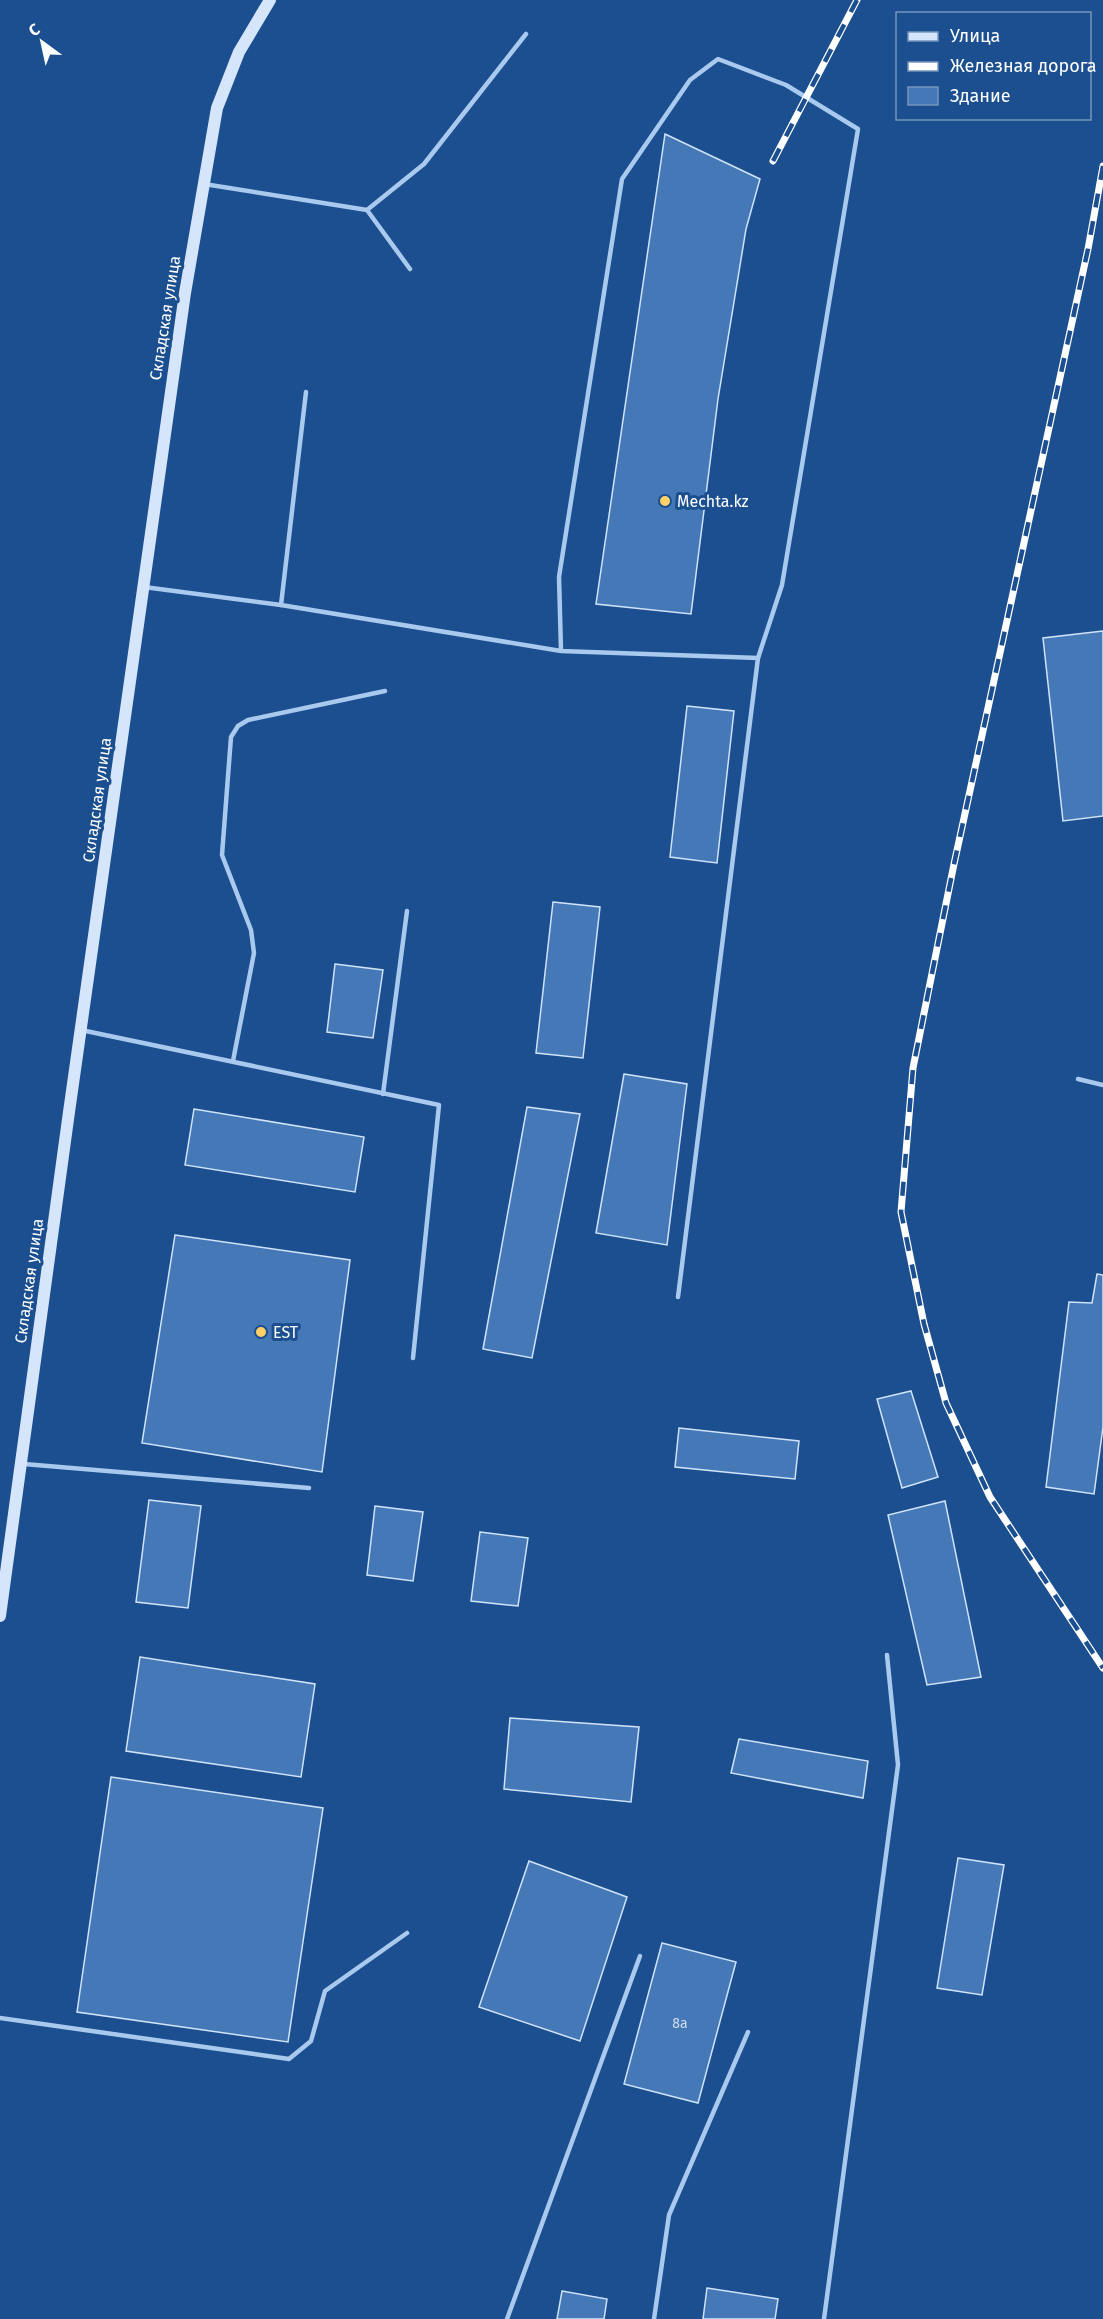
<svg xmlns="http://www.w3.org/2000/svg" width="1103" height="2319" viewBox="0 0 1103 2319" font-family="'Fira Sans',sans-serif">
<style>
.building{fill:#4478b7;stroke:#cfe3fa;stroke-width:1.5}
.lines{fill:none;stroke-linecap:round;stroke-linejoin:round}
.lane{stroke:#a9c9ee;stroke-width:4.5}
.secondary{stroke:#d6e6fa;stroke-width:12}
.rail-casing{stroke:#fff;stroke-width:7}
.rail{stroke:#1b4f8f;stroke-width:4.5;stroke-dasharray:14;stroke-linecap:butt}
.poi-dot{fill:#ffd166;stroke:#1b4f8f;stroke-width:2}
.labels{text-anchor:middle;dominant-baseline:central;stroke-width:6;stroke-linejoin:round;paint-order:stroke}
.number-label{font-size:14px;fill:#d0dded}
.street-label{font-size:16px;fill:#fff;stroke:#1b4f8f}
.poi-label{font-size:16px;fill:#fff;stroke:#1b4f8f;text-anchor:start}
</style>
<rect width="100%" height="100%" fill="#1b4f8f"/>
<g class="building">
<polygon points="665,134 760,179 746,229 718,399 691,614 596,604"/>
<polygon points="1103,631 1103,816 1063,821 1043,638"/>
<polygon points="687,706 734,711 717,863 670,857"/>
<polygon points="553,902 600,907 583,1058 536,1053"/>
<polygon points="335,964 383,970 373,1038 327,1032"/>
<polygon points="624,1074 687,1084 667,1245 596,1233"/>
<polygon points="527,1107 580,1114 532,1358 483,1349"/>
<polygon points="194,1109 364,1137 355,1192 185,1165"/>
<polygon points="175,1235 350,1260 322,1472 142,1443"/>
<polygon points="1097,1274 1103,1275 1103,1427 1094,1494 1046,1487 1069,1302 1092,1303"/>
<polygon points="911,1391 938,1477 902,1488 877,1399"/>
<polygon points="679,1428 799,1441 795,1479 675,1467"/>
<polygon points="149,1500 201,1506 188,1608 136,1602"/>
<polygon points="945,1501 981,1677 927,1685 888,1515"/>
<polygon points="375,1506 423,1512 413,1581 367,1575"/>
<polygon points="480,1532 528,1538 518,1606 471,1601"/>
<polygon points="140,1657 315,1684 301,1777 126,1751"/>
<polygon points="510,1718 639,1727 631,1802 504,1789"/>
<polygon points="739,1739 868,1761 863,1798 731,1773"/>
<polygon points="111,1777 323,1808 288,2042 77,2012"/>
<polygon points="958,1858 1004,1865 982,1995 937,1988"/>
<polygon points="529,1861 627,1897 580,2041 479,2007"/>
<polygon points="662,1943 736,1962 698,2103 624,2084"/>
<polygon points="707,2288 778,2299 775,2319 703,2319"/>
<polygon points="562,2291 607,2299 604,2319 557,2319"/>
</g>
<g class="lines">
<g class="lane">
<polyline points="204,184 367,210 424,164 526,34"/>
<polyline points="367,210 410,269"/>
<polyline points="144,587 281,605 561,651 758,658 782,585 858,129 786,85 718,59 690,80 622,179 559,577 561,651"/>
<polyline points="281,605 306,392"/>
<polyline points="81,1030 439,1105 413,1358"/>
<polyline points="233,1061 254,953 251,930 222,855 231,737 238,726 248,720 385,691"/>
<polyline points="1078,1079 1103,1085"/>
<polyline points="383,1094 407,911"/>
<polyline points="678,1297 758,658"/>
<polyline points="24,1464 309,1488"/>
<polyline points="0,2018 289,2059 311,2041 325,1991 407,1933"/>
<polyline points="507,2319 640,1956"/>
<polyline points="654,2319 669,2215 748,2032"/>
<polyline points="824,2319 898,1765 887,1655"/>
</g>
<polyline class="secondary" points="0,1616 69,1112 185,293 217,108 239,52 270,0"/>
<g class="rail-casing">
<g id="rail">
<polyline points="773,161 857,0"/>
<polyline points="1103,166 1088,249 954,864 913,1068 901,1212 924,1324 946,1403 990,1497 1103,1668"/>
</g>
</g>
<use href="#rail" class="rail"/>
</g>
<g class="poi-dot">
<circle cx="665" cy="501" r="6"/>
<circle cx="261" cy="1332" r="6"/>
</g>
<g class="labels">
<g class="number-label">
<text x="680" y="2023">8а</text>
</g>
<g class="street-label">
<text transform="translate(165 318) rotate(-81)">Складская улица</text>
<text transform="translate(97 800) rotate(-82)">Складская улица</text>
<text transform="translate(29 1281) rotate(-82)">Складская улица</text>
</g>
<g class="poi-label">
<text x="677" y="501">Mechta.kz</text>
<text x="273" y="1332">EST</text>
</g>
</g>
<rect x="896" y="12" width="195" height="108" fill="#1b4f8f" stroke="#7695bc" stroke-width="1.5"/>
<rect x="908" y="32" width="30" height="9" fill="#d6e6fa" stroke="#7695bc" stroke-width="1.5"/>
<text x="950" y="42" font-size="18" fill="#ffffff">Улица</text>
<rect x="908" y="62" width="30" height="9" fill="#ffffff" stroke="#7695bc" stroke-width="1.5"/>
<text x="950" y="72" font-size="18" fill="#ffffff">Железная дорога</text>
<rect x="908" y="87" width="30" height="18" fill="#4478b7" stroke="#7695bc" stroke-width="1.5"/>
<text x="950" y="102" font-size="18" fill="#ffffff">Здание</text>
<g transform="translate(42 42) rotate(327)" stroke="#1b4f8f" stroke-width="4.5" paint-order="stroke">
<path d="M0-4.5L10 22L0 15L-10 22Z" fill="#ffffff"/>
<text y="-9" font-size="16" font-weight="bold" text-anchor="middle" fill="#ffffff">С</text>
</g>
</svg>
